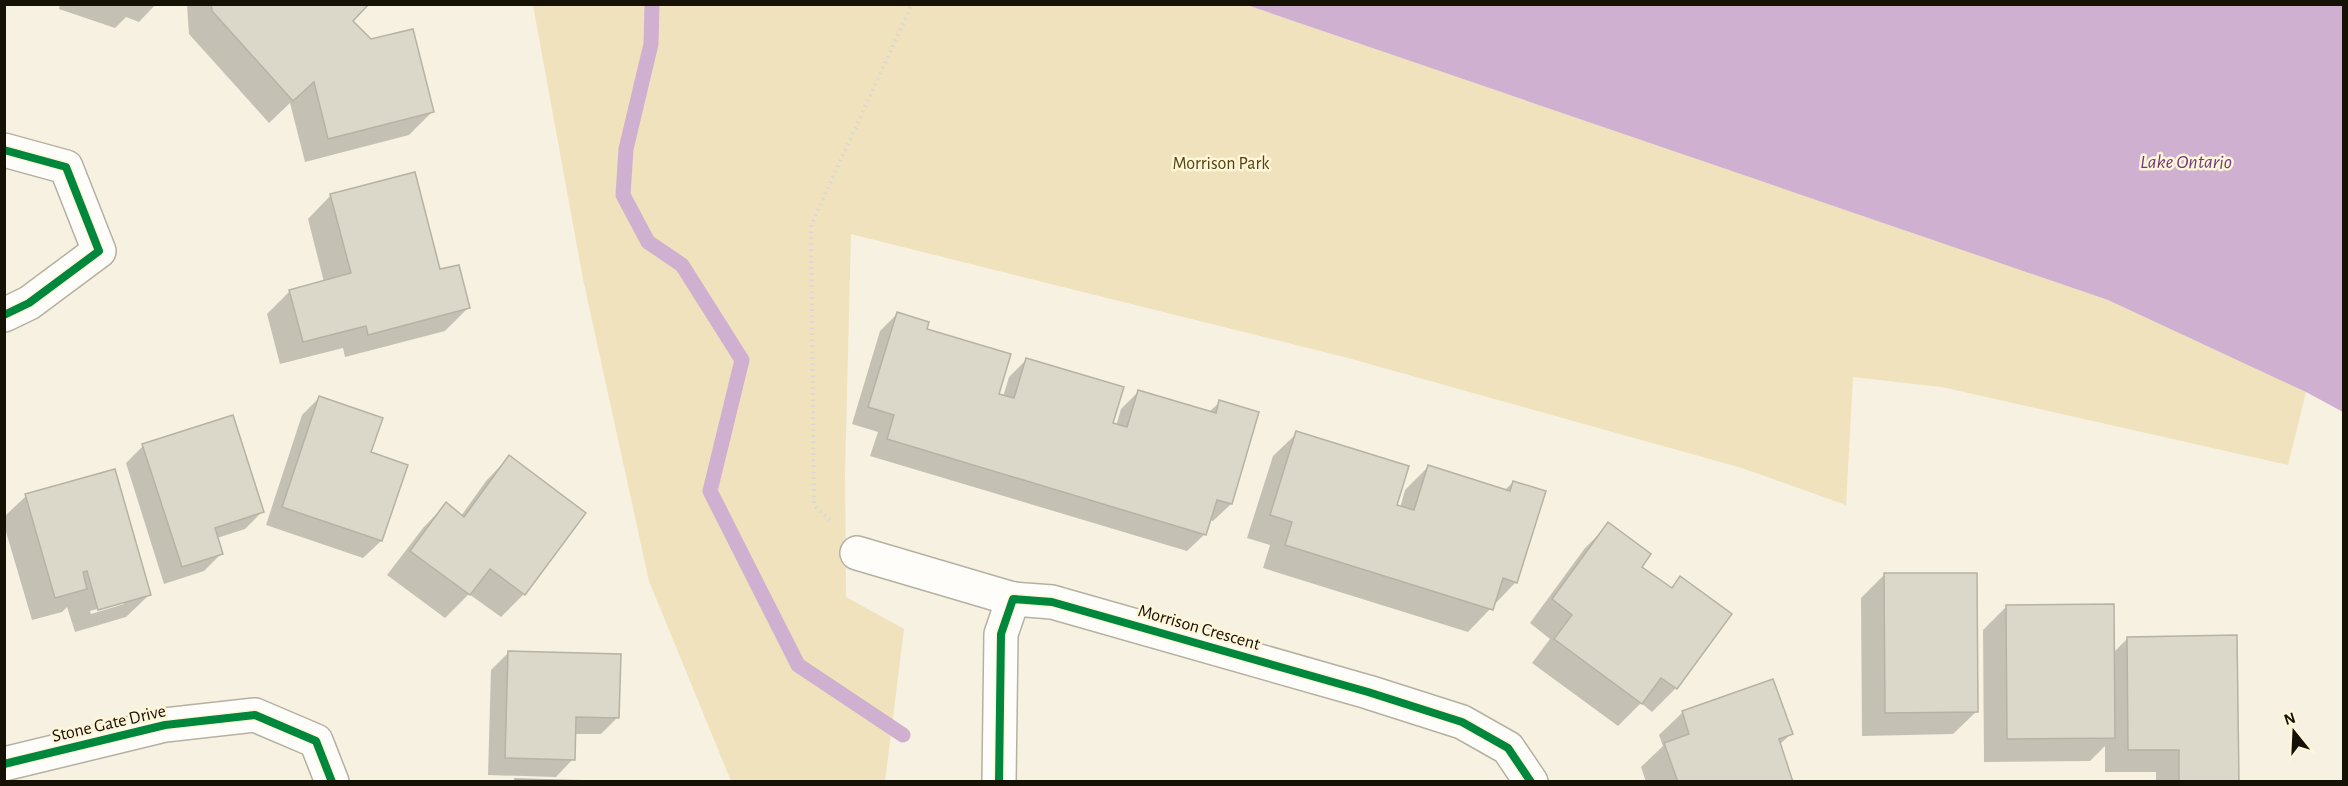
<svg xmlns="http://www.w3.org/2000/svg" width="2348" height="786" viewBox="0 0 2348 786" font-family="'Alegreya Sans',sans-serif">
<style>
.green{fill:#efe2bd}
.water{fill:#d0b0d0}
.shadow{fill:#0003;fill-rule:evenodd}
.lines{fill:none;stroke-linecap:round;stroke-linejoin:round}
.stream{stroke:#d0b0d0;stroke-width:15}
.building{fill:#dcd8c9;stroke:#b6b2a4;stroke-width:1.5}
.minor-casing{stroke:#b5b0a2;stroke-width:36}
.path{stroke:#dad8d3;stroke-width:4;stroke-dasharray:1.5 4.5;stroke-linecap:butt}
.minor{stroke:#fefdfa;stroke-width:33}
.cycleway-casing{stroke:#fff5d8;stroke-width:11}
.cycleway{stroke:#00873e;stroke-width:8}
.labels{text-anchor:middle;dominant-baseline:central;stroke-width:5;stroke-linejoin:round;paint-order:stroke}
.park-label{font-size:18px;fill:#53430f;stroke:#fff5d8}
.street-label{font-size:18px;fill:#161105;stroke:#fff5d8}
.water-label{font-size:20px;font-style:italic;fill:#6f3879;stroke:#fff5d8}
</style>
<rect width="100%" height="100%" fill="#f6f1e1"/>
<polygon class="green" points="533,5 1247,5 2108,300 2306,392 2288,465 1942,387 1853,377 1846,505 1742,468 1348,358 851,234 845,473 846,597 904,629 885,781 731,781 649,581 583,279"/>
<polygon class="water" points="1247,5 2343,5 2343,412 2306,392 2108,300"/>
<g class="shadow">
<polygon points="60,4 156,4 139,22 126,17 115,28 59,9"/>
<polygon points="367,4 351,21 433,111 409,135 305,162 290,103 269,123 189,34 187,5"/>
<polygon points="331,195 439,271 469,307 445,331 345,357 343,348 280,364 267,314 290,291 324,282 308,219"/>
<polygon points="897,314 925,330 997,395 1003,397 1009,377 1027,359 1111,424 1116,426 1121,409 1139,391 1209,412 1220,402 1257,413 1231,504 1213,521 1209,520 1205,534 1187,551 870,456 878,432 852,424 880,331"/>
<polygon points="319,398 369,453 406,466 381,541 363,558 266,525 302,415"/>
<polygon points="1297,433 1400,508 1405,490 1428,467 1504,491 1513,482 1516,582 1468,632 1263,568 1270,545 1247,538 1273,456"/>
<polygon points="143,446 262,512 245,529 217,538 222,553 204,571 164,584 126,463"/>
<polygon points="509,457 524,594 501,617 469,594 445,618 387,575 423,528 446,504 461,516 486,481"/>
<path d="M 26,496 L 150,594 L 126,617 L 75,632 L 67,607 L 62,612 L 32,620 L 4,525 L 4,517 ZM 124,601 L 124,604 L 91,614 L 90,611 Z"/>
<polygon points="1609,524 1640,567 1670,589 1680,578 1730,614 1676,688 1652,712 1641,703 1618,726 1532,663 1550,639 1530,623 1585,548"/>
<polygon points="1884,575 1977,711 1953,734 1862,736 1861,598"/>
<polygon points="2006,607 2113,653 2128,638 2237,782 2156,782 2156,772 2105,772 2105,746 2090,761 1984,762 1983,630"/>
<polygon points="508,653 618,717 601,734 574,734 573,759 556,777 488,775 491,670"/>
<polygon points="1683,712 1791,734 1779,745 1792,782 1646,782 1641,767 1663,746 1659,735"/>
</g>
<g class="lines">
<polyline class="stream" points="652,4 651,44 626,149 623,195 648,242 682,265 742,360 710,491 798,665 903,735"/>
</g>
<g class="building">
<polygon points="211,4 369,4 353,21 371,39 413,29 434,112 328,139 314,82 293,101 212,11"/>
<polygon points="415,172 440,269 459,265 470,308 368,335 366,326 303,342 289,290 351,273 330,194"/>
<polygon points="897,312 929,322 927,329 1011,354 999,394 1014,398 1026,358 1124,387 1113,423 1127,427 1138,390 1216,413 1219,400 1259,412 1232,504 1217,500 1206,535 887,439 894,415 868,407"/>
<polygon points="319,396 383,418 371,452 408,465 382,541 282,507"/>
<polygon points="233,415 264,512 215,528 223,554 182,567 142,444"/>
<polygon points="1296,431 1409,466 1397,505 1414,510 1428,465 1510,491 1513,481 1546,491 1517,583 1503,578 1493,610 1285,545 1292,522 1270,515"/>
<polygon points="509,455 586,513 525,595 490,569 470,595 410,551 446,502 464,517"/>
<polygon points="115,469 151,595 98,610 87,571 83,572 87,589 55,598 25,494"/>
<polygon points="1608,522 1651,554 1642,567 1672,588 1680,576 1732,614 1677,689 1661,678 1642,704 1554,639 1572,615 1552,599"/>
<polygon points="1884,573 1977,573 1978,712 1885,713"/>
<polygon points="2114,604 2115,738 2007,739 2006,605"/>
<polygon points="2237,635 2239,782 2179,782 2179,750 2128,750 2127,637"/>
<polygon points="508,651 621,654 619,718 576,717 575,760 505,758"/>
<polygon points="1773,679 1793,734 1779,739 1793,782 1678,782 1664,743 1689,734 1682,711"/>
<polygon points="515,779 592,781 515,782"/>
</g>
<g class="lines">
<g class="minor-casing">
<g id="minor">
<polyline points="4,150 66,167 99,251 29,303 4,315"/>
<polyline points="857,553 1013,599"/>
<polyline points="4,764 165,725 255,715 316,741 332,782"/>
<polyline points="999,782 1001,634 1013,599 1052,602 1368,692 1462,722 1508,748 1531,782"/>
</g>
</g>
<polyline class="path" points="830,520 814,505 811,225 912,4"/>
<use href="#minor" class="minor"/>
<g class="cycleway-casing">
<g id="cycleway">
<polyline points="4,150 66,167 99,251 29,303 4,315"/>
<polyline points="4,764 165,725 255,715 316,741 332,782"/>
<polyline points="999,782 1001,634 1013,599 1052,602 1368,692 1462,722 1508,748 1531,782"/>
</g>
</g>
<use href="#cycleway" class="cycleway"/>
</g>
<g class="labels">
<g class="park-label">
<text x="1221" y="164">Morrison Park</text>
</g>
<g class="street-label">
<text transform="translate(1199 628) rotate(16)">Morrison Crescent</text>
<text transform="translate(109 724) rotate(-13)">Stone Gate Drive</text>
</g>
<g class="water-label">
<text x="2186" y="162">Lake Ontario</text>
</g>
</g>
<rect width="2348" height="786" fill="none" stroke="#161105" stroke-width="12"/>
<g transform="translate(2294 732) rotate(342)" stroke="#fff5d8" stroke-width="4.5" paint-order="stroke">
<path d="M0-4.5L10 22L0 15L-10 22Z" fill="#161105"/>
<text y="-9" font-size="16" font-weight="bold" text-anchor="middle" fill="#161105">N</text>
</g>
</svg>
